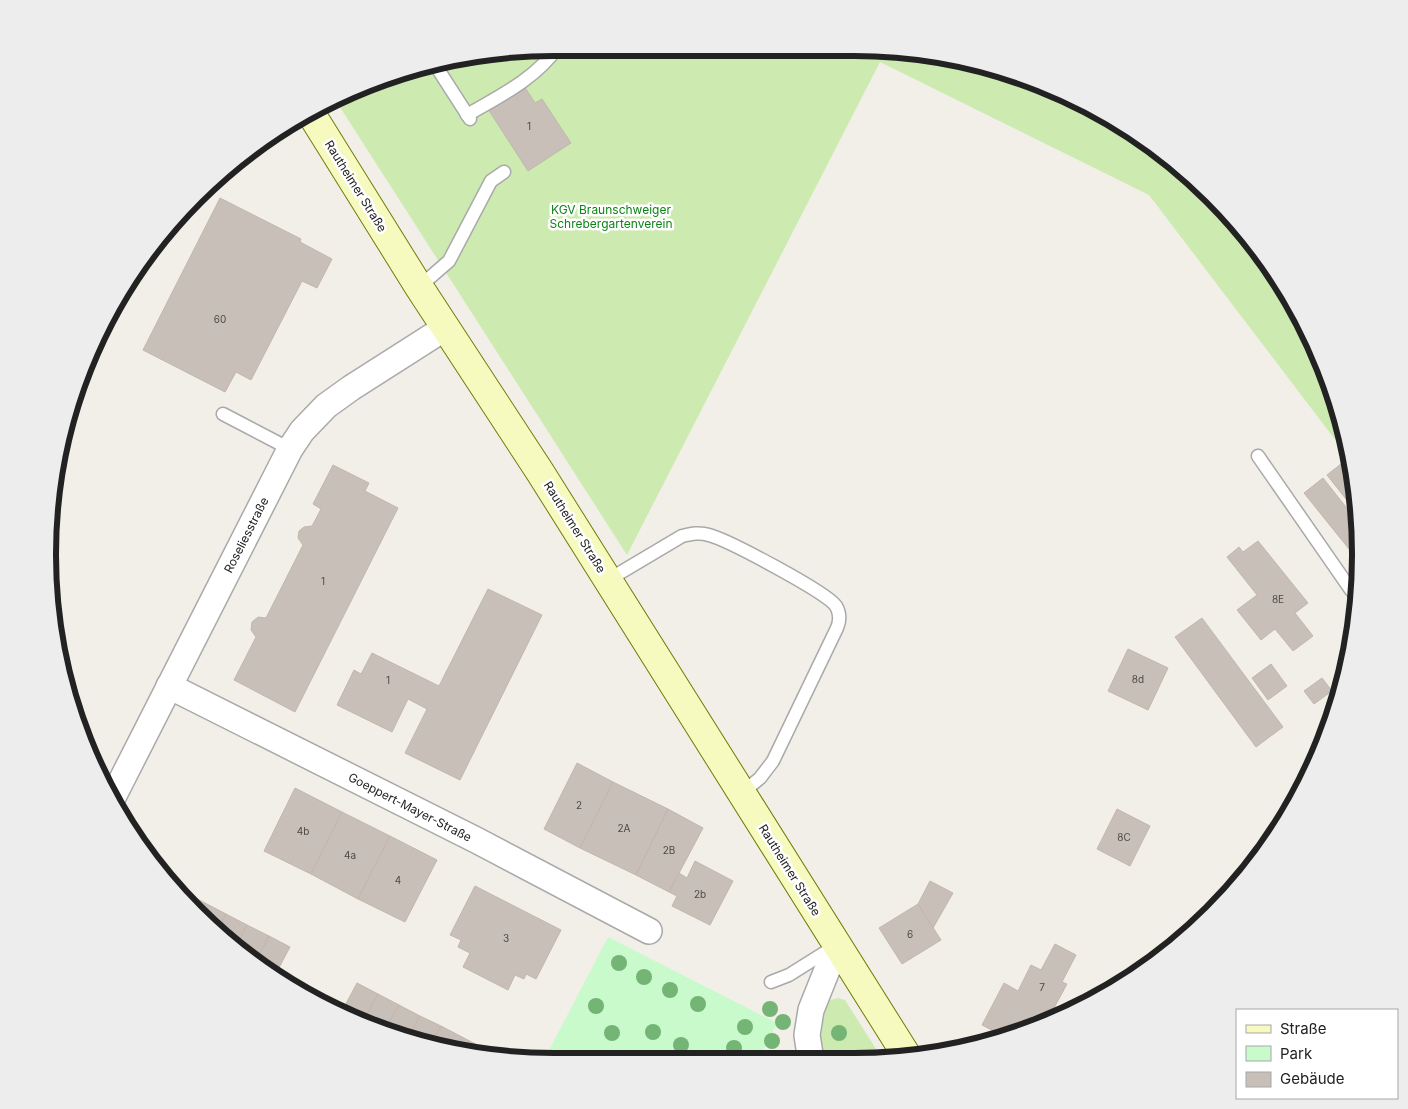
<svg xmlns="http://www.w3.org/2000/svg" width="1408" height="1109" viewBox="0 0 1408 1109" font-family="Inter,sans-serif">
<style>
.grass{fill:#cdebb0}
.forest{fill:#add19e}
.park{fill:#c8facc}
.building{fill:#c7bfb8;stroke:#c4b6ab}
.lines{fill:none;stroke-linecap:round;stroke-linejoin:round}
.lane-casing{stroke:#a9a9a9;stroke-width:15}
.street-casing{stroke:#a9a9a9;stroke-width:28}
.secondary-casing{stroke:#707d05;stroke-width:30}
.lane{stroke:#fff;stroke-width:12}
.street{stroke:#fff;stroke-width:25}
.secondary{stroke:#f7fabf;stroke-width:28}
.tree{fill:#74b475}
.labels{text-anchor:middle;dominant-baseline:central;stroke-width:5;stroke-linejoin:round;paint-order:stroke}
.number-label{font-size:10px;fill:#4b4948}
.street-label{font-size:12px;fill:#222;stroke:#fff}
.park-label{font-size:12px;fill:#0c8416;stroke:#fff}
.rim{fill:none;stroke:#222;stroke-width:6}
</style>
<rect width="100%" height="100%" fill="#f2efe9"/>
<g class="grass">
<polygon points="555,48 886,49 1017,75 1107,115 1162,152 1235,220 1292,301 1333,391 1349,458 1149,195 880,62 627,555 336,101 423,65"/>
<path d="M 838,998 L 845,1000 L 883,1060 L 827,1061 C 816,1032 818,1030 827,1001 Z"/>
</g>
<polygon class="forest" points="130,282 94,353 115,301"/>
<polygon class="park" points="608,937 777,1023 758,1061 544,1060"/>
<g class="building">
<polygon points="524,86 535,103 542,99 571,143 528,171 488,109"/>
<polygon points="220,198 301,239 300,242 332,259 317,288 302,281 251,380 236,372 225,392 143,350"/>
<polygon points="1346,460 1351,467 1356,488 1357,513 1327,475"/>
<polygon points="333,465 369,483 365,491 398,508 295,712 234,680 256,637 251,630 252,622 258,617 266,618 303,545 298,538 299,531 304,527 312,526 321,509 313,504"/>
<polygon points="1323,478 1357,521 1358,550 1353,554 1304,493"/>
<polygon points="1258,541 1308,603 1295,613 1313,636 1293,651 1275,629 1261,640 1237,610 1257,595 1227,557 1239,547 1243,552"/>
<polygon points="488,589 542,615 460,780 405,753 427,709 408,699 392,732 337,705 354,670 361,674 372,653 439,686"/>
<polygon points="1202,618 1283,727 1256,747 1175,637"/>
<polygon points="1128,649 1168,668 1148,710 1108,691"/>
<polygon points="1271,664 1287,686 1268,700 1252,678"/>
<polygon points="1322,678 1332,691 1314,704 1304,691"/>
<polygon points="577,763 613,782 580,848 544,829"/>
<polygon points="613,782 668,809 636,875 580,848"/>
<polygon points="295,788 342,812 311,874 264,851"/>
<polygon points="668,809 703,828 669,892 636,875"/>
<polygon points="1117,809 1150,826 1130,866 1097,849"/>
<polygon points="342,812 390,836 358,899 311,874"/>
<polygon points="390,836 437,860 405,922 358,899"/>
<polygon points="695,861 733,881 710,925 672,906 677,896 669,892 679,873 687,878"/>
<polygon points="930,881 953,893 933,928 918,904"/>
<polygon points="171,885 184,892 182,896 174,889"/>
<polygon points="475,886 561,930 536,979 526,974 524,979 515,975 508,990 463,967 470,953 458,947 461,940 450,935"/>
<polygon points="184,892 205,903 200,913 182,896"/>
<polygon points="205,903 226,914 219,929 200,913"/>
<polygon points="918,904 941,940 902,964 879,928"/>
<polygon points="226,914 247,925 237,945 219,929"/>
<polygon points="247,925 269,936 256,961 237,945"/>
<polygon points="269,936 290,947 274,977 256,961"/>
<polygon points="1055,944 1076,955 1062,982 1067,984 1047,1021 1016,1035 1005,1037 982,1025 1004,983 1018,991 1031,965 1041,970"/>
<polygon points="357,983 378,994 362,1023 341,1013"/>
<polygon points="378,994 399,1005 385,1030 362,1023"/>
<polygon points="399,1005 420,1016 408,1037 385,1030"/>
<polygon points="420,1016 441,1026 431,1044 408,1037"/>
<polygon points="441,1026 462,1037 455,1051 431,1044"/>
<polygon points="462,1037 483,1048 480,1054 455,1051"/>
<polygon points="483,1048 498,1056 480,1054"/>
</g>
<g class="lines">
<g class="lane-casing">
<g id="lane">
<polyline points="434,63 470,119"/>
<path d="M 467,115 C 500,96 535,79 557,48"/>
<polyline points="419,287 449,261 491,181 504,172"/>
<polyline points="223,414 290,449"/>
<polyline points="1258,456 1351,590 1358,597"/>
<path d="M 608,580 L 682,536 C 691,534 699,532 709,535 C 728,540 826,592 836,606 C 840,613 840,621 837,628 L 773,761 L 760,778 L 742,793"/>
<polyline points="771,982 789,975 832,948"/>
</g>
</g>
<g class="street-casing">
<g id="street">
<polyline points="169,686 476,840 649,931"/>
<polyline points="112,799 290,449 302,431 326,406 351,388 445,328"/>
<polyline points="811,1061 807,1035 811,1010 837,945"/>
</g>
</g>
<g class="secondary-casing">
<polyline id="secondary" points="310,112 419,287 540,472 907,1056"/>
</g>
<use href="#lane" class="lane"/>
<use href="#street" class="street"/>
<use href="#secondary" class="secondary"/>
</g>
<g class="tree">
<circle cx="619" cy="963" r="8"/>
<circle cx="644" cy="977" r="8"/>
<circle cx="670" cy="990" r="8"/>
<circle cx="698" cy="1004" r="8"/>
<circle cx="596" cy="1006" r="8"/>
<circle cx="770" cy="1009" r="8"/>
<circle cx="783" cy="1022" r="8"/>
<circle cx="745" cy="1027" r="8"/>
<circle cx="653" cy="1032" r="8"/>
<circle cx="612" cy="1033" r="8"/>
<circle cx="839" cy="1033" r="8"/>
<circle cx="772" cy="1041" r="8"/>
<circle cx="681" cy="1045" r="8"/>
<circle cx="734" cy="1048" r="8"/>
</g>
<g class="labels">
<g class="number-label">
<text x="529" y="126">1</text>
<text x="220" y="319">60</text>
<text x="323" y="581">1</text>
<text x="1278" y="599">8E</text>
<text x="1138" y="679">8d</text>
<text x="388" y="680">1</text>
<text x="579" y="805">2</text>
<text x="624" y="828">2A</text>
<text x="303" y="831">4b</text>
<text x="1124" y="837">8C</text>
<text x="669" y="850">2B</text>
<text x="350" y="855">4a</text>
<text x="398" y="880">4</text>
<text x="700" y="894">2b</text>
<text x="910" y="934">6</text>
<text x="506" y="938">3</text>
<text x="1042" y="987">7</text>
</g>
<g class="street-label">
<text transform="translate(356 186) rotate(58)">Rautheimer Straße</text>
<text transform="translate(575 527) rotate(58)">Rautheimer Straße</text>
<text transform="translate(246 535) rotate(-63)">Roseliesstraße</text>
<text transform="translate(410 807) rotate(27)">Goeppert-Mayer-Straße</text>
<text transform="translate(790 870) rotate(58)">Rautheimer Straße</text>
</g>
<g class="park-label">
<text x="611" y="209">KGV Braunschweiger<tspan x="611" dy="14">Schrebergartenverein</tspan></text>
</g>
</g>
<path d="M0 0H1408V1109H0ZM554 56H854A498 498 0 0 1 1352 554V555A498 498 0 0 1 854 1053H554A498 498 0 0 1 56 555V554A498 498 0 0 1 554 56Z" fill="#ededed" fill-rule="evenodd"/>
<path class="rim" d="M554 56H854A498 498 0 0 1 1352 554V555A498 498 0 0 1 854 1053H554A498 498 0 0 1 56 555V554A498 498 0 0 1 554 56Z"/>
<rect x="1236" y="1009" width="162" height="90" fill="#ffffff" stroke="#a7a7a7"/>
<rect x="1246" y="1025" width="25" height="8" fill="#f7fabf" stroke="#a7a7a7"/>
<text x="1280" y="1034" font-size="15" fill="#222222">Straße</text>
<rect x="1246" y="1046" width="25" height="15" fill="#c8facc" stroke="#a7a7a7"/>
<text x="1280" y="1059" font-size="15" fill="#222222">Park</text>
<rect x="1246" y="1072" width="25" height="15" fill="#c7bfb8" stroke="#a7a7a7"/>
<text x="1280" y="1084" font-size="15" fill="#222222">Gebäude</text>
</svg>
